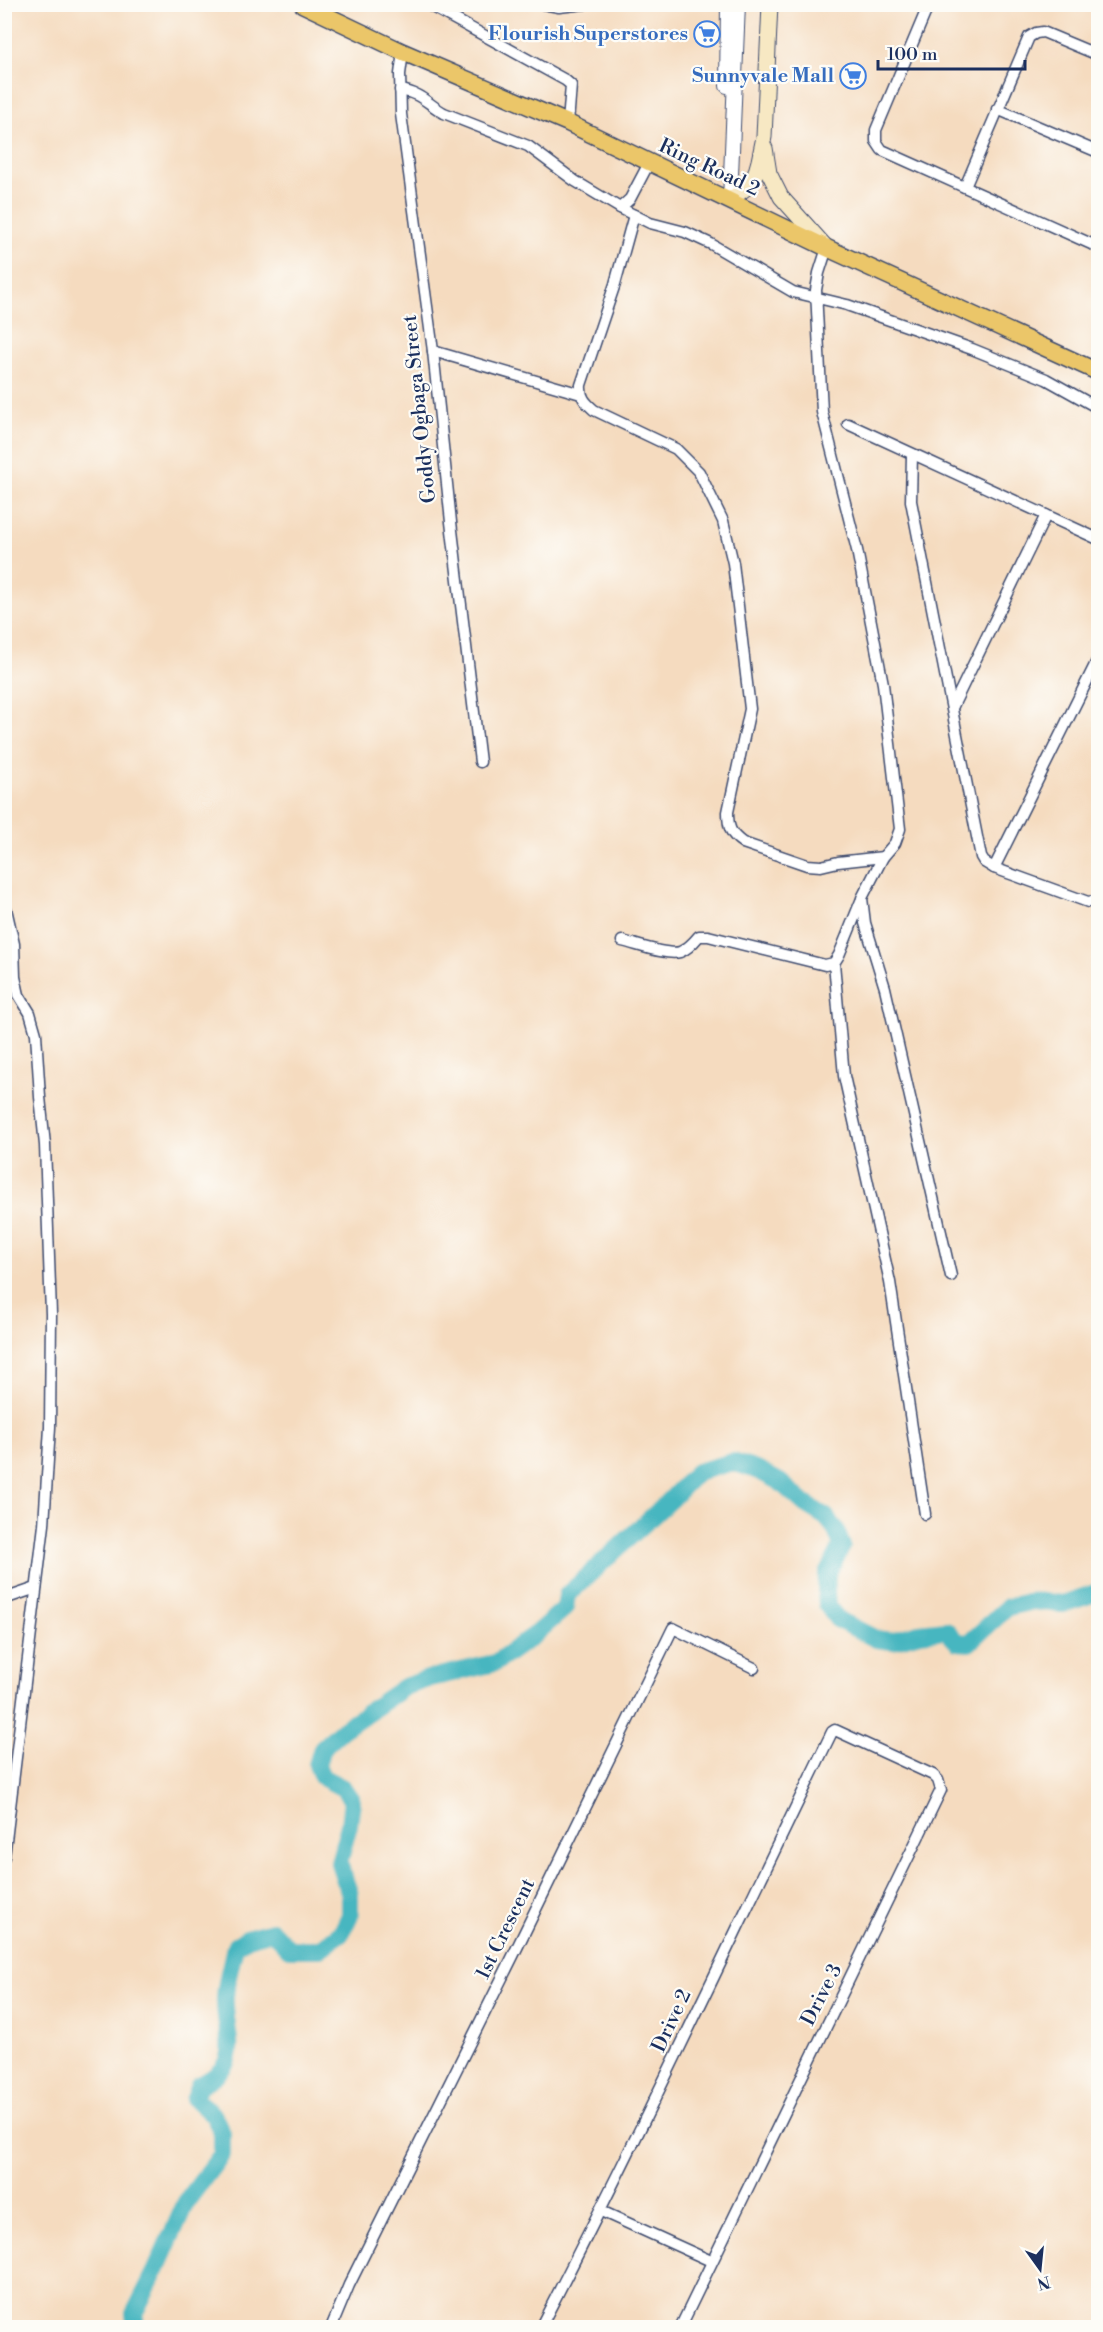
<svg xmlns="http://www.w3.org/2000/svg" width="1103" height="2332" viewBox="0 0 1103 2332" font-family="'Libre Bodoni',serif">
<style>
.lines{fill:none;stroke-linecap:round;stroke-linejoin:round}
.river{stroke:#47b6c0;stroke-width:18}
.minor-casing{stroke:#3c496d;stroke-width:13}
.tertiary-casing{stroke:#3c496d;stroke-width:16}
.secondary-casing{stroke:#3c496d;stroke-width:17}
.primary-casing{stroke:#3c496d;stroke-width:19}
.minor{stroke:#fff;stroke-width:10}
.tertiary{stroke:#fff;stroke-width:14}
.secondary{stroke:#f7e8c3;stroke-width:15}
.primary{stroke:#ebc669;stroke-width:16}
.labels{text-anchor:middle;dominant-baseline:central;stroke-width:4.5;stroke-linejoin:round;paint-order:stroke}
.shop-label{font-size:20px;font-weight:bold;fill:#366cbe;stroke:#fdfcf7;text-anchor:end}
.street-label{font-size:20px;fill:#1b2f5e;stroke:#fdfcf7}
</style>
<rect width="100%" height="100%" fill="#fdfcf7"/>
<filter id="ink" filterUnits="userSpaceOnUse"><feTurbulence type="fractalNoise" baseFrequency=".0167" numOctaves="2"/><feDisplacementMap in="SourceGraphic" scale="12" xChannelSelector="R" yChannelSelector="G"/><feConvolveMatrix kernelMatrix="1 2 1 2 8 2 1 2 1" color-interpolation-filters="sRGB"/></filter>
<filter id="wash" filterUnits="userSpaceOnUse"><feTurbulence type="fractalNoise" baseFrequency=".008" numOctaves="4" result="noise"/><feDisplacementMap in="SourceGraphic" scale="24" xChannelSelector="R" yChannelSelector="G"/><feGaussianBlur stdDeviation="1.35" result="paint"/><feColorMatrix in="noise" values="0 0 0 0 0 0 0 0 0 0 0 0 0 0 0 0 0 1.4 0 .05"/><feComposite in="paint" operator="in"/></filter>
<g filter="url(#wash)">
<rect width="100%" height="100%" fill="#f5dbbf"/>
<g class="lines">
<path class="river" d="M 136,2328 L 134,2314 L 156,2270 L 186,2202 L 222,2154 L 222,2133 L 214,2116 L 194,2098 L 199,2085 C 247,2063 223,2036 225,1997 C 226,1980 232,1963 235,1946 L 247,1938 L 272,1931 L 289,1949 L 320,1949 L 342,1932 L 350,1915 L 350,1895 L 339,1863 L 349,1825 L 352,1801 L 343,1788 L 322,1777 L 317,1765 L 322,1748 L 342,1730 L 404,1687 L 431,1678 L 495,1663 L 533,1636 L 565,1608 L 567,1595 L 670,1500 L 697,1472 L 733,1462 L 759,1471 L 780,1482 L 805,1504 L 826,1517 L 835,1528 L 842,1546 L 827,1574 L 826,1593 L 827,1605 L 837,1619 L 876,1639 L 892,1641 L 919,1633 L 946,1630 L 957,1642 L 969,1643 L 1008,1607 L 1033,1601 L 1063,1604 L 1098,1592"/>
</g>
</g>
<g filter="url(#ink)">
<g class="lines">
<g class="minor-casing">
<g id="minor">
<polyline points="427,4 565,80 571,85 568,123"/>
<polyline points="543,4 559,7 585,4"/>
<polyline points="929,4 876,130 876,141 882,150 1098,247"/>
<polyline points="403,52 400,74 401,114 433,351 451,522 480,762"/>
<path d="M 400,90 C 423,94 426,103 444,113 L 528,146 L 575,181 L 620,208"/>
<polyline points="997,109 1098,152"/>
<polyline points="649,163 630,199 620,208 650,223 685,232 711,244 793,292 847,305 972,349 1046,379 1098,408"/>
<polyline points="965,187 1029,37 1036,33 1043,32 1098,55"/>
<path d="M 634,215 L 615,284 L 581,385 C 580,397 585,402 594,410 L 676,449 L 699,472 L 723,521 L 733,563 L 750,709 L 728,812 C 728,827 730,834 743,843 L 807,865 L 821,866 L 838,862 L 883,857"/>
<polyline points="827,248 819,273 816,290 822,412 857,550 883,684 900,829 895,843 883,857 862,898 865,923 885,988 951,1276"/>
<polyline points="433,351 581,394"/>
<polyline points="848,424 1098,539"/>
<polyline points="912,454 911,501 981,857 984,862 994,868 1088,902 1098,900"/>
<polyline points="952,708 1046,515"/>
<polyline points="994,868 1098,659"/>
<polyline points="4,900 14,944 15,977 19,995 30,1013 36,1034 40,1097 45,1145 51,1314 50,1427 44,1525 4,1857"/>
<path d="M 622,941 C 636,944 667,956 680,952 C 688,949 694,942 699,936 L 708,936 L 825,965 L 834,963 L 839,955 L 861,901"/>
<polyline points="834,963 844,1076 890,1282 925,1514"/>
<polyline points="4,1599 36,1588"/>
<polyline points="601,2211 711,2261"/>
<polyline points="331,2328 349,2285 513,1956 673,1628 754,1668"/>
<path d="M 540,2328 C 642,2131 735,1931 832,1732 L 835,1730 L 933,1775 L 938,1780 L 941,1790 L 680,2328"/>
</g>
</g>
<g class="tertiary-casing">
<g id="tertiary">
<polyline points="727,86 728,4"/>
<polyline points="730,200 738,4"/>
</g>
</g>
<g class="secondary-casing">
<g id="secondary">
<polyline points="765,148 769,173 781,197 825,246"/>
<polyline points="730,200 746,188 755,175 759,161 764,137 770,4"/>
</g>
</g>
<g class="primary-casing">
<polyline id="primary" points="302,4 403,52 568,123 827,248 1098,372"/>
</g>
<use href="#minor" class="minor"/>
<use href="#tertiary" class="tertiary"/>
<use href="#secondary" class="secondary"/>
<use href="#primary" class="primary"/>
</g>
</g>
<defs>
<g id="supermarket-ring" transform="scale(1.35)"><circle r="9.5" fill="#fdfcf7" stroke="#3f7fe0" stroke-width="1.5"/><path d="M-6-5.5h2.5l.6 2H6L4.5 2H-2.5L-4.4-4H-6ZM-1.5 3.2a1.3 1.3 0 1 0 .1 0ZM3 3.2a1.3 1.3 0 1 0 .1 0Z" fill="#3f7fe0"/></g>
</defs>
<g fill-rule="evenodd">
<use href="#supermarket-ring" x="707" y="34"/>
<use href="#supermarket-ring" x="853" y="76"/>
</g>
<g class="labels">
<g class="shop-label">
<text x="688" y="34">Flourish Superstores</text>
<text x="834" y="76">Sunnyvale Mall</text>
</g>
<g class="street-label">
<text transform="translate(709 168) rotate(25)">Ring Road 2</text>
<text transform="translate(420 409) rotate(-96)">Goddy Ogbaga Street</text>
<text transform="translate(506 1929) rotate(-64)">1st Crescent</text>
<text transform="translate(822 1995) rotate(-63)">Drive 3</text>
<text transform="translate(672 2021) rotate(-65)">Drive 2</text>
</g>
</g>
<rect width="1103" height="2332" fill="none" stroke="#fdfcf7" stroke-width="24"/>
<g transform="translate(1040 2269) rotate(165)" stroke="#fdfcf7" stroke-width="4.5" paint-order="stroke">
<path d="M0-4.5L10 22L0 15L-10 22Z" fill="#1b2f5e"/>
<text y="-9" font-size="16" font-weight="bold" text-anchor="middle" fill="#1b2f5e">N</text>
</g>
<path d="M878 60v9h147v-9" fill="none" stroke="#1b2f5e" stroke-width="3"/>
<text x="887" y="60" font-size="18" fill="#1b2f5e" stroke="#fdfcf7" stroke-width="4.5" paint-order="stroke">100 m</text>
</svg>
